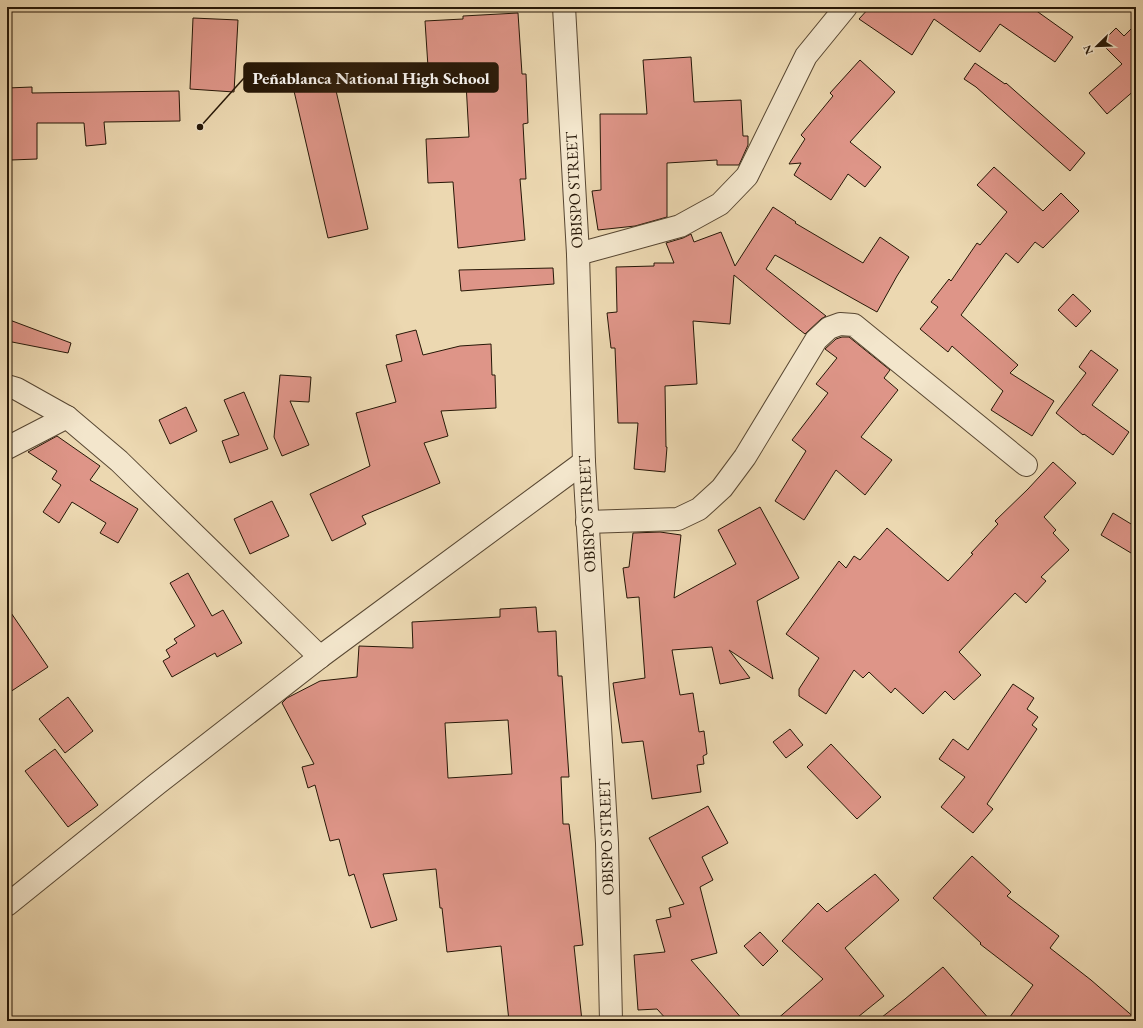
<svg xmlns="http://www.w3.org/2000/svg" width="1143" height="1028" viewBox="0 0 1143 1028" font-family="'EB Garamond',serif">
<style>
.building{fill:#de9588;stroke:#261707;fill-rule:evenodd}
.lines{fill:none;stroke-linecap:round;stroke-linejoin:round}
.minor-casing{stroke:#584732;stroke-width:24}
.minor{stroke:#f3e6cc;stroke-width:22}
.labels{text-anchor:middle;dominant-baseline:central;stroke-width:4;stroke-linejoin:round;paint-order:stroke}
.street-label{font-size:16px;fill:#261707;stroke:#f3e6cc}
.leader{fill:none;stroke:#261707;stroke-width:1.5}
.callout-dot{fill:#261707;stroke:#f3e6cc;stroke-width:1.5}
.callout{fill:#261707;stroke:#261707;stroke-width:1.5}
.callout-label{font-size:17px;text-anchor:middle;font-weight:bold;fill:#fff}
</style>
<rect width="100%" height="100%" fill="#ecd8b1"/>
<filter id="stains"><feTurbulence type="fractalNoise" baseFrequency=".005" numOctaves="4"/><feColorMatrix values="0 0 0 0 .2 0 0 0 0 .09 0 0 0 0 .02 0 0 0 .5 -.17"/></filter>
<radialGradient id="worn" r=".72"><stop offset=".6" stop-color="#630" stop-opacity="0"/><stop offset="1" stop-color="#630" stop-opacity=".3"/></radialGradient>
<g class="building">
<polygon points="870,7 1031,7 1073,37 1055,62 1000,24 980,52 934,19 912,55 859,19"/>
<polygon points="518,13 522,74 526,74 528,123 523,124 526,179 520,179 525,240 458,248 453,182 428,183 426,139 469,137 465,65 428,67 425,21 463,19 463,16"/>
<polygon points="193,18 238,20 234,92 190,89"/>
<polygon points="1136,24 1136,89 1107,114 1089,93 1122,64 1101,43 1116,28 1124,36"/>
<polygon points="691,57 694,102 741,100 743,136 748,136 748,145 739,165 717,165 717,160 667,163 667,217 635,226 598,230 592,191 601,190 600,114 647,114 643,60"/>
<polygon points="860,60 895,92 850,142 881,167 865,187 848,174 831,200 794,175 801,163 789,164 805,139 801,135 833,96 830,93"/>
<polygon points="975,63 1005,84 1006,83 1085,153 1070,171 976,87 964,79"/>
<polygon points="334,82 368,229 328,238 294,91"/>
<polygon points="32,87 32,93 179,91 180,121 104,122 106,144 86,146 84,123 37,123 37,159 11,160 10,123 7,124 7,88"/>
<polygon points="994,167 1043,211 1061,193 1079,211 1043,248 1035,242 1018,263 1006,253 961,315 1018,365 1010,373 1054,401 1032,436 991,410 1003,391 952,346 948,352 920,329 938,307 931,302 949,279 951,281 977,243 980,245 1007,212 977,185"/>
<polygon points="773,207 796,222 795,223 863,263 880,237 909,257 897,276 877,312 775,255 766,269 826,316 821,319 805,334 796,327 734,275 730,324 693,321 697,384 665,386 666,447 667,447 665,472 634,469 638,423 618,423 615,348 611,348 607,313 617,312 616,267 654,266 654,263 674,263 666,243 683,238 691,234 694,242 721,232 735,266"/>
<polygon points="553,268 554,284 461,291 459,270"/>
<polygon points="1073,294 1091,311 1076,327 1058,310"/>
<polygon points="7,319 71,343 68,353 7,341"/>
<polygon points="416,330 423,355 460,346 491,344 492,375 495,375 496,408 441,411 448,436 424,443 440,483 362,516 366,524 332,541 310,494 370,466 356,413 396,402 386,365 402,361 396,335"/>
<polygon points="842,337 849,337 890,370 884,378 898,390 861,437 892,460 865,495 836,470 804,520 775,501 806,451 792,440 828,393 816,384 837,358 825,349 836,339"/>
<polygon points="1091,350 1118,370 1092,405 1129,432 1113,455 1084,434 1083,435 1056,413 1086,373 1079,367"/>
<polygon points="280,375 311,377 309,402 290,401 309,445 282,456 274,437"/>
<polygon points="244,392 268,449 230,463 222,441 239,435 224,400"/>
<polygon points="186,407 197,431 170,444 159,420"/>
<polygon points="57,436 100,466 90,480 138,509 118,543 100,533 106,523 72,502 59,523 43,512 61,485 52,479 57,471 28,452"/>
<polygon points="1053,462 1076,483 1044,517 1056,530 1053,533 1069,550 1041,577 1046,581 1026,603 1015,593 959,652 981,675 954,700 945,691 923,714 895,688 891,693 869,672 863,678 854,670 826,714 799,696 799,689 819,658 786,634 839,561 846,568 854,556 860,560 887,528 948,581 973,554 971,553 998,524 995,521 1028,489"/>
<polygon points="272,501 289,536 250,554 234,519"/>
<polygon points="760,507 799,578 757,601 773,679 729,650 750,678 720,684 712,647 672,650 680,695 693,693 699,732 704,731 707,754 703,756 704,764 697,765 701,792 652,799 643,741 622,743 613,683 645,678 639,597 627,598 623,568 629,567 633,533 660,532 681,535 674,598 736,564 718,530"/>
<polygon points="1113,513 1136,527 1136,556 1101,535"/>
<polygon points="188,573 212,616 223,610 242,643 217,657 215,653 172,677 163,661 170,657 166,650 177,643 174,639 195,626 170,583"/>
<polygon points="7,607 48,667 7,694"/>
<path d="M 536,607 L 538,632 L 556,631 L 558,676 L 562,676 L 569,777 L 561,777 L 563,824 L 569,824 L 583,945 L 574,946 L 582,1021 L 509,1021 L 501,946 L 447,952 L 442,908 L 440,908 L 436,869 L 383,874 L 397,920 L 371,928 L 354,874 L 349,876 L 339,839 L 330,841 L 315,785 L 308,788 L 302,767 L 314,764 L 282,703 L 287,698 L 320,681 L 357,677 L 359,646 L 413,648 L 412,622 L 500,617 L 500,609 ZM 508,720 L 512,774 L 448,778 L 445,723 Z"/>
<polygon points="1013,684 1034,698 1027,709 1038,717 1032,725 1037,729 987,804 993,809 973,833 941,807 965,777 939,759 953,739 968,750"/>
<polygon points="68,697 93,731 65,753 39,719"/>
<polygon points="790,729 803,745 786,758 773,742"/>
<polygon points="831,744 881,797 857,819 807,767"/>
<polygon points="55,749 98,805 68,827 25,771"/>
<polygon points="708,806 728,843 702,857 713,880 700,887 717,953 691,960 744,1021 668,1021 657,1009 638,1010 634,955 665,952 656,920 671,917 669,908 684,904 649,838"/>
<polygon points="972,856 1011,892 1007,896 1059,936 1050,948 1091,980 1136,1019 1136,1021 1007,1021 1033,985 980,944 981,943 933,898"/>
<polygon points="875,874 899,900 845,948 884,996 853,1021 775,1021 823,979 782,941 818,903 827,912"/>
<polygon points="760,932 778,951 763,966 744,946"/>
<polygon points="943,967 991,1021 877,1021 905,999"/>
</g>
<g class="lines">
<g class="minor-casing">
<g id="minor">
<polyline points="564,7 578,254 584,462 607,843 611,1021"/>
<polyline points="578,254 680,226 720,204 747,176 806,56 846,7"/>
<polyline points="7,386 17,389 67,417 119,461 320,657"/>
<polyline points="7,448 67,417"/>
<polyline points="587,522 678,519 699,509 722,488 745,457 816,340 829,328 840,324 854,325 1026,465"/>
<polyline points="7,905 157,784 320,657 584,462"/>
</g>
</g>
<use href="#minor" class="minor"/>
</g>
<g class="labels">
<g class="street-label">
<text transform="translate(574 190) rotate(-93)">OBISPO STREET</text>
<text transform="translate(587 514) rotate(-93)">OBISPO STREET</text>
<text transform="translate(606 837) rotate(-92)">OBISPO STREET</text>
</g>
</g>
<path class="leader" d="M200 127L244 78"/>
<circle class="callout-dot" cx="200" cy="127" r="4"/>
<rect class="callout" x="244" y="63" width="254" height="29" rx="4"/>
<g class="callout-label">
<text x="371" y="84">Peñablanca National High School</text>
</g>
<rect width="1143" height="1028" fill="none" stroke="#ecd8b1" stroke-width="24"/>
<rect x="8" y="8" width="1127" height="1012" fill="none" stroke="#261707" stroke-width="2"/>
<rect x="12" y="12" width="1119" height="1004" fill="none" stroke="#261707"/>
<g transform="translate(1097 46) rotate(247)" stroke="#f3e6cc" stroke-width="3" paint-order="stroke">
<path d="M0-3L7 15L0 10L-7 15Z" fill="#261707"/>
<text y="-6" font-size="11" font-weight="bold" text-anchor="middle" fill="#261707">N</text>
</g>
<rect width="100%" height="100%" filter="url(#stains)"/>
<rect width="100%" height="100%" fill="url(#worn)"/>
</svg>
